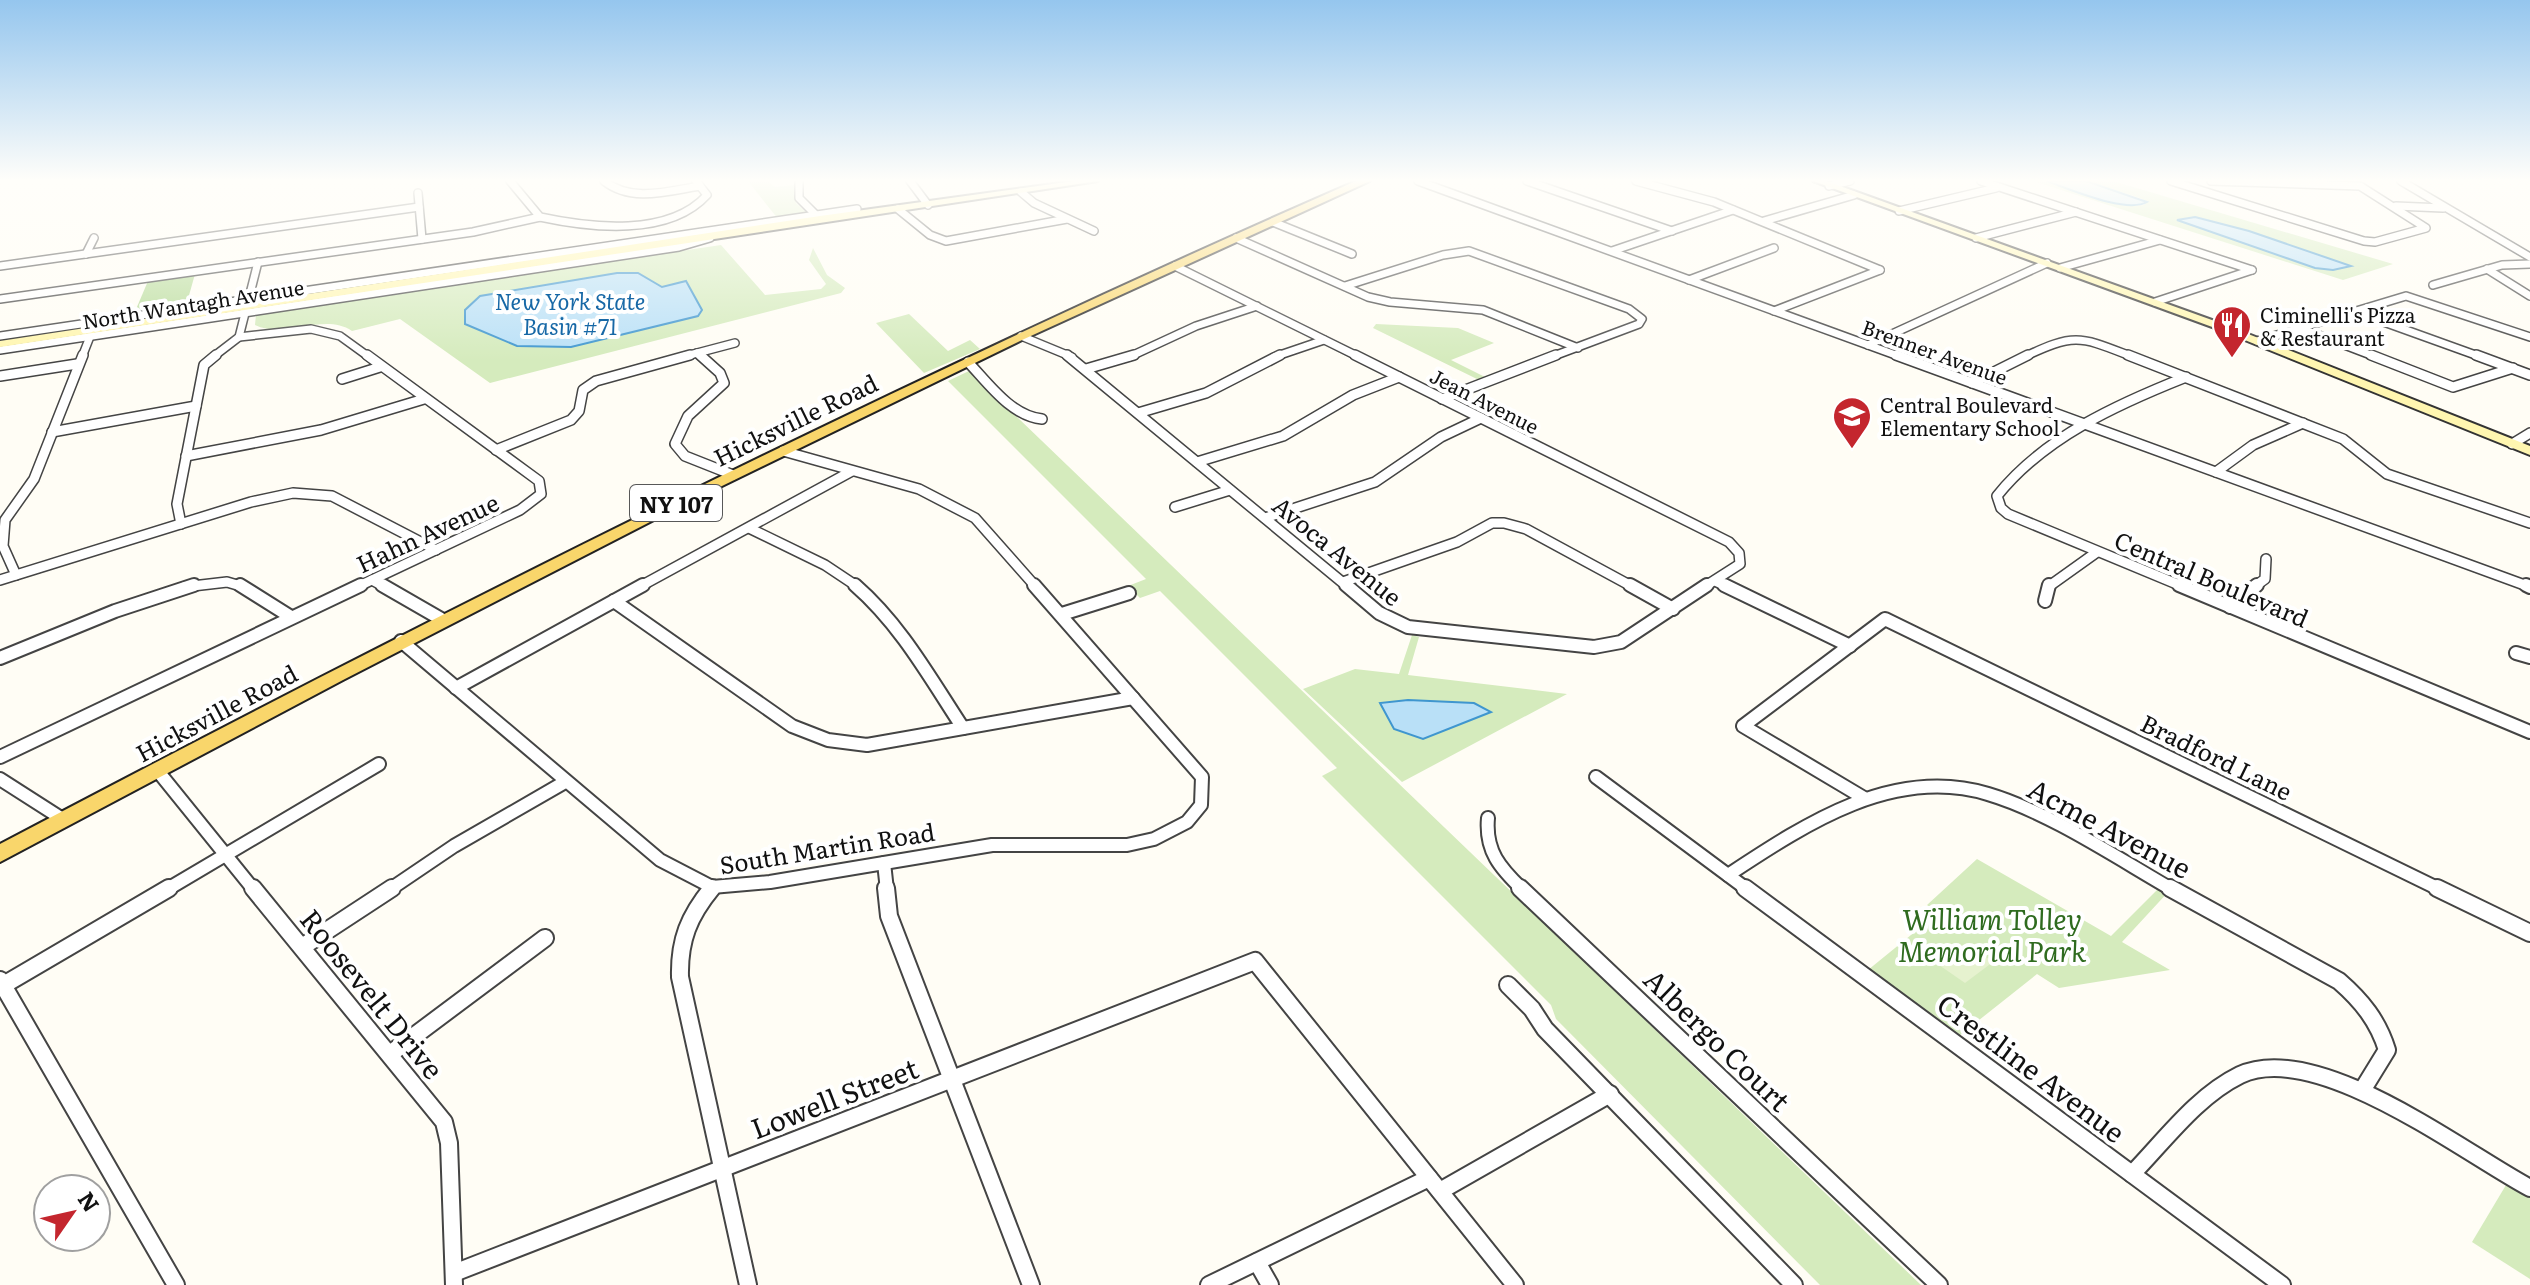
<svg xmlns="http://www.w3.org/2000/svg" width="2530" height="1285" viewBox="0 0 2530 1285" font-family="Literata,serif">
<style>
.green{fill:#d5ebbd;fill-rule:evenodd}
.forest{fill:#b9dc9c}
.pitch{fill:#e6f2cf}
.water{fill:#b9e0f7;stroke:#3f96cf;stroke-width:2}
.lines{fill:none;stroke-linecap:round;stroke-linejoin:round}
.minor-far3-casing{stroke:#444;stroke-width:10}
.minor-far2-casing{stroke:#444;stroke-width:12}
.minor-far1-casing{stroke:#444;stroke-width:16}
.minor-casing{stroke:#444;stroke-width:20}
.secondary-casing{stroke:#333;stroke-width:4}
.primary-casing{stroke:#222;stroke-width:4}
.minor-far3{stroke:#fff;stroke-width:7}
.minor-far2{stroke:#fff;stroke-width:9}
.minor-far1{stroke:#fff;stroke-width:12}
.minor{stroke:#fff;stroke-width:16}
.secondary{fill:#fff6b0;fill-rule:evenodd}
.primary{fill:#f9d66b;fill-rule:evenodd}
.labels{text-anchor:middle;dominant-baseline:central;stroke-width:8;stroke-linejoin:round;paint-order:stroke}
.far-street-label{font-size:20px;fill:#111;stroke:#fff}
.far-poi-label{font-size:20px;fill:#111;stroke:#fff;text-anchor:start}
.far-water-label{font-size:22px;font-style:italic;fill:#1768a6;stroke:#fff}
.shield{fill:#fff;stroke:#585858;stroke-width:2}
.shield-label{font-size:22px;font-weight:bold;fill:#111}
.street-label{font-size:24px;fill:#111;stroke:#fff}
.near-street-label{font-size:28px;fill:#111;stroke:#fff}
.near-park-label{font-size:28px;font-style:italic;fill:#2f6b1f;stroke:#fff}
</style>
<rect width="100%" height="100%" fill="#fffdf5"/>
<g class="green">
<polygon points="748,181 768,181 775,187 794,185 796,203 808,214 778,219"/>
<path d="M 2033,181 C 2071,181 2106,211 2144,205 L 2146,202 L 2140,198 L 2086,181 L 2113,181 L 2393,264 L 2343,280 ZM 2189,218 L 2249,231 L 2350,266 L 2333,270 L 2178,220 Z"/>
<path d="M 721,245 L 765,295 L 821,289 L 826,284 L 809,260 L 813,248 L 827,275 L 845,288 L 841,293 L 490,383 L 400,319 L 352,331 C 323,312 286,340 255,325 L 256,314 Z"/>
<polygon points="909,314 948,351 970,340 980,349 924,373 876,323"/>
<polygon points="1376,324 1458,328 1494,343 1451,360 1487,378 1479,380 1373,328"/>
<polygon points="969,371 1921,1285 1820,1285 1556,1019 1551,1005 1322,776 1337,768 1160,591 1140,598 1128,586 1146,579 948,381"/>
<polygon points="1412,635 1419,637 1408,675 1567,694 1402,782 1303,689 1355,669 1399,674"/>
<polygon points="1977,859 2111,936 2162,885 2170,890 2122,942 2170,970 2059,988 2037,974 1959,1036 1868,970 1938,913 1927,905"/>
<polygon points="2509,1180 2530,1192 2530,1279 2472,1242"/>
</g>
<polygon class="forest" points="195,274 186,306 134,314 148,281"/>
<polygon class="pitch" points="1968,944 1993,962 1965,983 1939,965"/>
<g class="water">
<path d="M 2046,181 L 2086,181 L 2147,202 C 2126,214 2070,189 2046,181 Z"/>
<polygon points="2195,217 2249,231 2351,266 2333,270 2315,268 2177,220"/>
<polygon points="617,273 638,273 662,287 686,281 702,310 698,316 571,347 517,346 465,324 465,310 480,296"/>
<polygon points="1408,700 1474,703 1491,712 1423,739 1394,729 1380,703"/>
</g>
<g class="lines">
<g class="minor-far3-casing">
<g id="minor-far3">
<path d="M 510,181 L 540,217 C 591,228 669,237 707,195 L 696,181"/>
<path d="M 604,181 C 632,203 668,191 700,186"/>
<polyline points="799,181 799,198 818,217"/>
<polyline points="910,181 928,205"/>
<polyline points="1418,181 1901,357"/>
<polyline points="1527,181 1672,231"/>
<polyline points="1636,181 1714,202 1880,270"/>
<polyline points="1981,181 2252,270"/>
<polyline points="2171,181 2364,241 2375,242 2426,228 2360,186 2211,181"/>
<polyline points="2401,181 2530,257"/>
<polyline points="1829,186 1850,181"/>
<polyline points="1021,192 1034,203 1094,231"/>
<polyline points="418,193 422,239"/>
<polyline points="2396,206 2443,208"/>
<polyline points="898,209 930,235 946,241 1067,219"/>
<polyline points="1899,211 1996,188"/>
<polyline points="1764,221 1854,195"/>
<polyline points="1273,222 1352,254"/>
<polyline points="1236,238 1368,297 1390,302 1483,310 1578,348"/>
<polyline points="1976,238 2076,212"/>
<polyline points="1612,251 1733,210"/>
<polyline points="86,254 94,238"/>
<polyline points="0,266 419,207"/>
<polyline points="1175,266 1359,357"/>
<polyline points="2060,268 2160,240"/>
<polyline points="2487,269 2530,296"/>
<polyline points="1689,280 1774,248"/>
<polyline points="2433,285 2502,265 2530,264"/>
<polyline points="1345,286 1443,255 1469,251 1629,309 1642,319 1639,324 1551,357"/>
<polyline points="0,299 473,232 540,217"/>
<polyline points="2155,302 2252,270"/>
<polyline points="1774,311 1880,270"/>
<polyline points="2356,312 2481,357"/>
<polyline points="2300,328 2376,357"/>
<polyline points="0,336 857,209"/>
<polyline points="1021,336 1072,357"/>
<polyline points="239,337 311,329 340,336 369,357"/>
<polyline points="2257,341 2406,296 2530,337"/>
<polyline points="1868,345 2047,263"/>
<polyline points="0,350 679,247 710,238"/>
<polyline points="697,353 702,357"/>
<polyline points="82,357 91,334"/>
<polyline points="213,357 239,337 258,262"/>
<polyline points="682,357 735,343"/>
<polyline points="1129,357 1196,326 1257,306"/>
<polyline points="1274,357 1324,340"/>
<path d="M 2024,357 C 2076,332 2081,337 2133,357"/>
</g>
</g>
<g class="minor-far2-casing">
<g id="minor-far2">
<polyline points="700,355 720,373 724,383 688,416 675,444 685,456 733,475"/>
<polyline points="1067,355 1348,587"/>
<polyline points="1355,355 1729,542 1739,553 1740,564 1704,587"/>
<polyline points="1896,355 2530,587"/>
<polyline points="2128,355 2343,439 2387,474 2530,523"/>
<polyline points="2371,355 2453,387 2513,368"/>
<polyline points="2476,355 2530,375"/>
<path d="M 968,362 C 988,383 1011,416 1042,419"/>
<polyline points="1086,369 1134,355"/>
<polyline points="0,376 77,364"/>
<polyline points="342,379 380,367"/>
<polyline points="1972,383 2028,355"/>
<polyline points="1442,399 1556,355"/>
<polyline points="1138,413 1206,393 1280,355"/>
<polyline points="52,432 196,406"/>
<polyline points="2512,444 2530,433"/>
<polyline points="496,450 571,420 579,411 583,390 596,381 690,355"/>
<polyline points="783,451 919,489 975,518 1036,587"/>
<polyline points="186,456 321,430 424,399"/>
<polyline points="1197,462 1283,436 1353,395 1399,377"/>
<polyline points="2216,472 2253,445 2303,423"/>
<polyline points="1175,507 1230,490"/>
<polyline points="1265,518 1375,482 1441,437 1481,418"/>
<polyline points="181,524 177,504 204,365 216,355"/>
<polyline points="749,528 825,565 858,587"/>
<polyline points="16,575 3,546 5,520 34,479 83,355"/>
<polyline points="0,580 251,502 293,493 332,496 436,550"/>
<polyline points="372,580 385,587"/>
<polyline points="1343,582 1457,542 1492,523 1504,523 1526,529 1633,587"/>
<polyline points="1717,582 1728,587"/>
<polyline points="184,587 227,582 244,587"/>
<polyline points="357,587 520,510 541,494 539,481 367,355"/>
<polyline points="639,587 852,471"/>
<polyline points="2048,587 2097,552"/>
<path d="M 2184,587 L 2008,514 L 2001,508 L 1997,496 C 2044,437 2118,404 2186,377"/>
<polyline points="2254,587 2265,579 2266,559"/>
</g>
</g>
<g class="minor-far1-casing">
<g id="minor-far1">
<polyline points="240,585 291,617"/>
<polyline points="382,585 441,619"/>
<path d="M 855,585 C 901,625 930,678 963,728"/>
<polyline points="1346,585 1379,613 1408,627 1594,647 1621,642 1707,585"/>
<polyline points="1630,585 1673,609"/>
<polyline points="1724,585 1850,646"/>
<polyline points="2179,585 2530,732"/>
<polyline points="2526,585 2530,587"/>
<polyline points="614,601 792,726 828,740 867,745 1133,698"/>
<polyline points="2045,601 2049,585"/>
<polyline points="2230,607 2257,585"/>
<polyline points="1062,614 1129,593"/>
<polyline points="401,641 660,860 712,887 770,882 992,845 1127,845 1154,839 1187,822 1201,805 1202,777 1034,585"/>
<polyline points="2516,653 2530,657"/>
<polyline points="0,658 115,611 194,585"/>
<polyline points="456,688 643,585"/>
<polyline points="0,757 361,585"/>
<polyline points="157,770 254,890"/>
<polyline points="1596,777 1748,890"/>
<polyline points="0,779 64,820"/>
<polyline points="1864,798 1743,726 1885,619 2441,890"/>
<path d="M 1488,818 C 1485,851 1500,868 1523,890"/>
<polyline points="884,863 887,890"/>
<path d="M 1728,875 C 1804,825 1893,765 1988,794 C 2049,812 2117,858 2173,890"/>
<polyline points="166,890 379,764"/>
<polyline points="389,890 454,846 565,782"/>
<polyline points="710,890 712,887"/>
</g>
</g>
<g class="minor-casing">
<g id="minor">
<polyline points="253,888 444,1122 449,1143 454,1285"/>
<path d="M 712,888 C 689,916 679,940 680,977 L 748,1285"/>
<polyline points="886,888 889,916 1031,1285"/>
<polyline points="1520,888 1939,1285"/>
<polyline points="1745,888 2282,1285"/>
<path d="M 2170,888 L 2339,981 C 2362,1001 2378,1021 2387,1050 L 2363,1089"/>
<polyline points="2437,888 2530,933"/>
<polyline points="302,947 392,888"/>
<polyline points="0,980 176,1285"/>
<polyline points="1508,985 1532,1009 1545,1029 1794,1285"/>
<polyline points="0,987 169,888"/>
<polyline points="390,1054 545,938"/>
<path d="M 2132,1174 C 2165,1140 2197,1096 2240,1075 C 2317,1039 2464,1153 2530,1188"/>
<polyline points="1440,1191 1610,1094"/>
<polyline points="1257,1262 1270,1285"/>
<polyline points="454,1273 1255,961 1515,1285"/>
<polyline points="1209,1285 1429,1178"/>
</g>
</g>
<g class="secondary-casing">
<g id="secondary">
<polygon points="1074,181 1098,181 0,347 0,341 820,216"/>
<polygon points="1813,181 1826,181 2223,324 2530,446 2530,455 2215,328"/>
</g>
</g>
<g class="primary-casing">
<path id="primary" d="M 1356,181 L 1370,181 L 1022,340 L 681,506 L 343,680 L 0,862 L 0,844 C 446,609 895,383 1356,181 Z"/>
</g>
<use href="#minor-far3" class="minor-far3"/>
<use href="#minor-far2" class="minor-far2"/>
<use href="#minor-far1" class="minor-far1"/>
<use href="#minor" class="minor"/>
<use href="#secondary" class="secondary"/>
<use href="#primary" class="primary"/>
</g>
<linearGradient id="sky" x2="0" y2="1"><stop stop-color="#95c6ee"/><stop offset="0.5" stop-color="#fffefa"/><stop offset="1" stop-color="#fffefa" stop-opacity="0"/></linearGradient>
<rect width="2530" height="361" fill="url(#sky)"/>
<defs>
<g id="restaurant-pin" transform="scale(2)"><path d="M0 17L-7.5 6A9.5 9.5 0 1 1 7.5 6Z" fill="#c4262e" stroke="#fff"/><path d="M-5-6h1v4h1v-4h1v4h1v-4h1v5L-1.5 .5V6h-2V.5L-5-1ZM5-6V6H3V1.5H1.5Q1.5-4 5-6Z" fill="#fff"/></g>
<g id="school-pin" transform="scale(2)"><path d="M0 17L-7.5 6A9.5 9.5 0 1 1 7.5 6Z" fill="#c4262e" stroke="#fff"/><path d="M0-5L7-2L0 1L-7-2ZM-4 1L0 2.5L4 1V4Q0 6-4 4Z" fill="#fff"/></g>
</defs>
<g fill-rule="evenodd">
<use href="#restaurant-pin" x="2232" y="325"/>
<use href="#school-pin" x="1852" y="416"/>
</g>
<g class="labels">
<g class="far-street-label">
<text transform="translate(193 303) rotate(-9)">North Wantagh Avenue</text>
<text transform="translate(1935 351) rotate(20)">Brenner Avenue</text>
<text transform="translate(1485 400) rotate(27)">Jean Avenue</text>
</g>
<g class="far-poi-label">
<text x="2260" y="314">Ciminelli's Pizza<tspan x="2260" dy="23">&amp; Restaurant</tspan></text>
<text x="1880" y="404">Central Boulevard<tspan x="1880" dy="23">Elementary School</tspan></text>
</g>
<g class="far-water-label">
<text x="570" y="300">New York State<tspan x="570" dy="25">Basin #71</tspan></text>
</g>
<rect class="shield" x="630" y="485" width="92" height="36" rx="6"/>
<g class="shield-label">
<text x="676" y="503">NY 107</text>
</g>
<g class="street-label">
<text transform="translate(795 419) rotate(-26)">Hicksville Road</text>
<text transform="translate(427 532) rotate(-25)">Hahn Avenue</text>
<text transform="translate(1338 550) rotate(39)">Avoca Avenue</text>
<text transform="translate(2212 578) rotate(23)">Central Boulevard</text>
<text transform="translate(216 712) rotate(-28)">Hicksville Road</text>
<text transform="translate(2217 756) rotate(26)">Bradford Lane</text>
<text transform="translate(827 847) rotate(-9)">South Martin Road</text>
</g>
<g class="near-street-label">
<text transform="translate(2110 827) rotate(28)">Acme Avenue</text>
<text transform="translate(373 993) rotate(51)">Roosevelt Drive</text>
<text transform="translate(1718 1039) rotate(44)">Albergo Court</text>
<text transform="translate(2032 1067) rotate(37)">Crestline Avenue</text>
<text transform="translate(834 1097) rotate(-21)">Lowell Street</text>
</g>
<g class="near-park-label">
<text x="1992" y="918">William Tolley<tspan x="1992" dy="32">Memorial Park</tspan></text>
</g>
</g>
<g transform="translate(72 1213) rotate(56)"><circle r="38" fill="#ffffff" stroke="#a0a0a0" stroke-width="2"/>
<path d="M0-6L14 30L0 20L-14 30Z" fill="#c4262e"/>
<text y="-12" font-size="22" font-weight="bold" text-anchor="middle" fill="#111111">N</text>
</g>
</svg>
